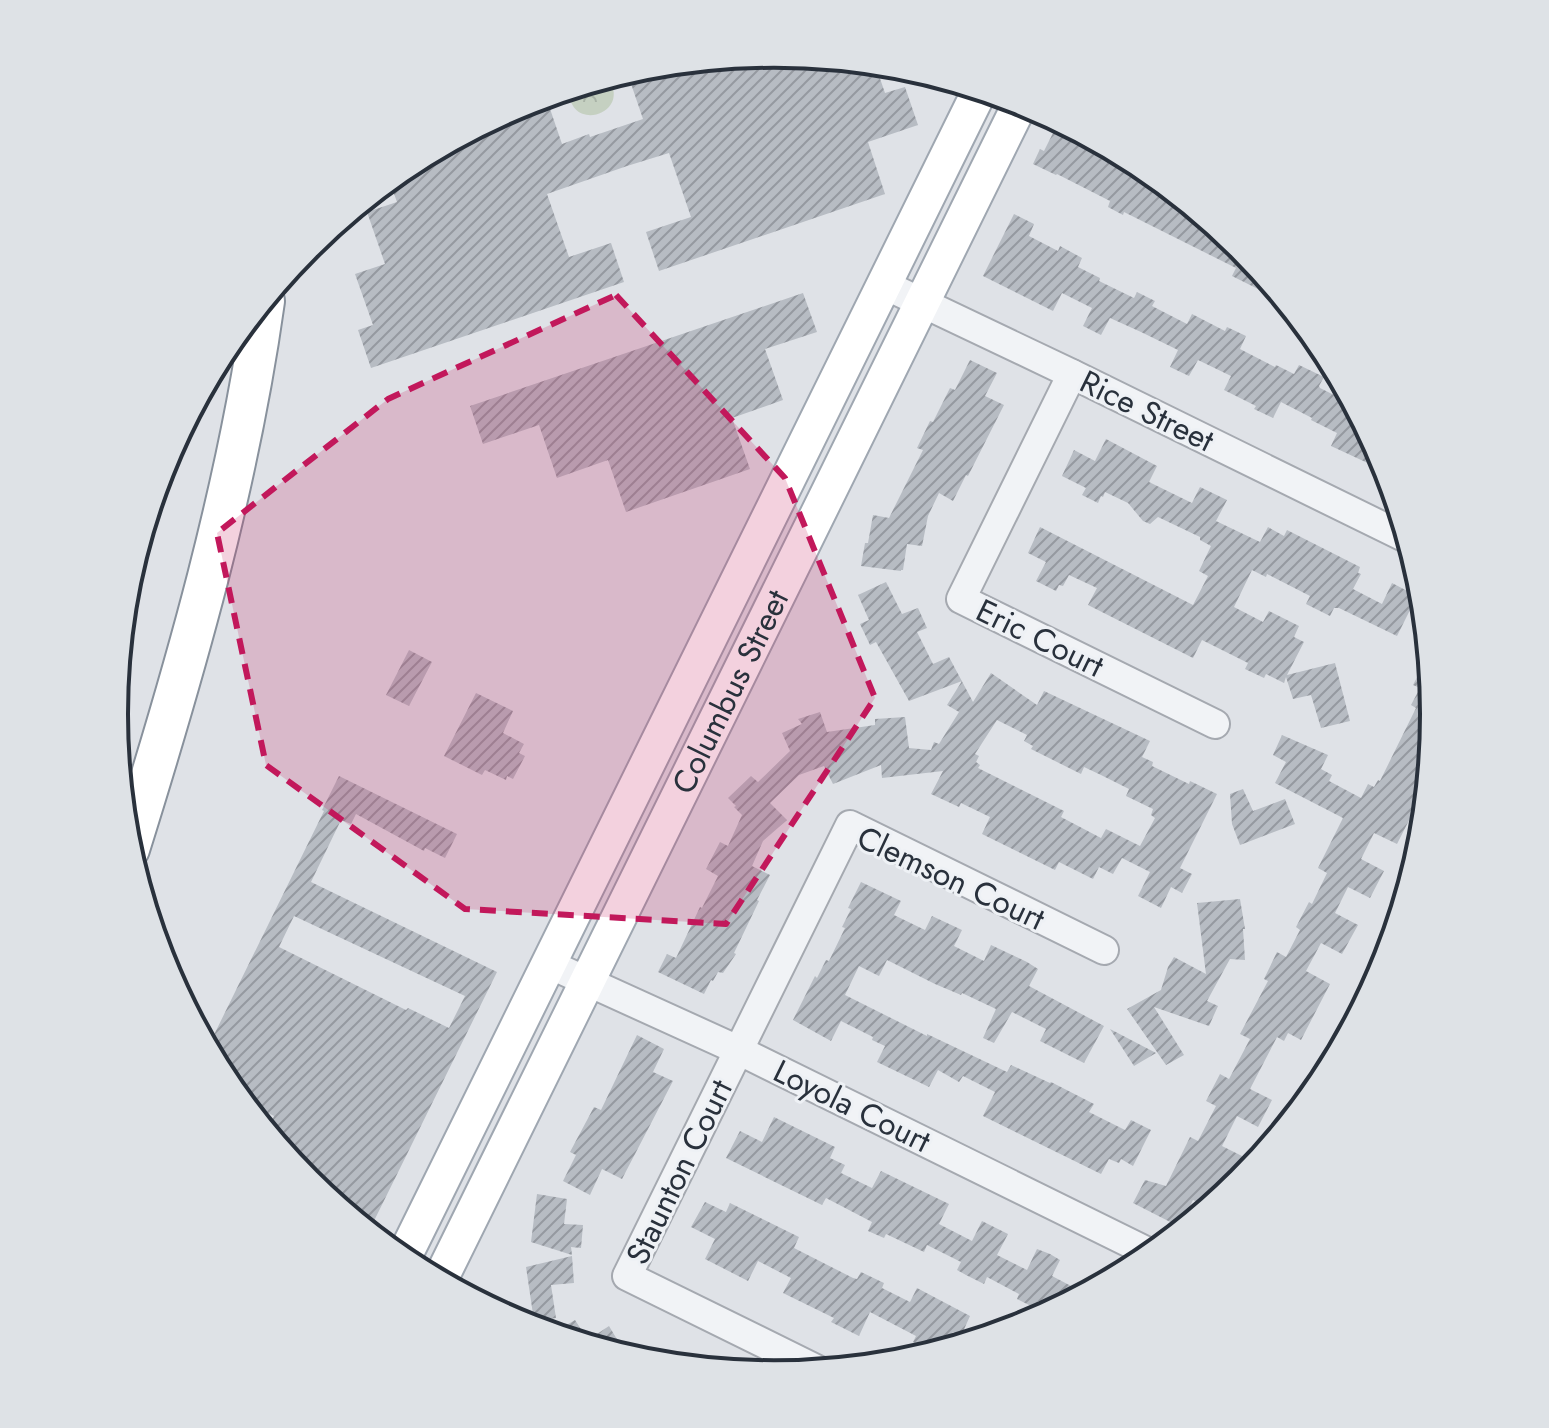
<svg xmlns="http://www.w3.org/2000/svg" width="1549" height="1428" viewBox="0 0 1549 1428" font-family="Jost,sans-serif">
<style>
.forest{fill:url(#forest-crowns)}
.building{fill:url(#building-hatch);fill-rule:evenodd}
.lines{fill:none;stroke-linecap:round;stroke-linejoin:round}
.minor-casing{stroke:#a5a9b0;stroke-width:32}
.major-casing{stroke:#9fa7b1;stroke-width:38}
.highway-casing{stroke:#88919c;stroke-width:44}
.minor{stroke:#f1f3f6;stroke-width:28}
.major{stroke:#fff;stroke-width:34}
.highway{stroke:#fff;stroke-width:40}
.marked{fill:#c2185b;fill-opacity:0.2;stroke:#c2185b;stroke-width:6;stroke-dasharray:16 10;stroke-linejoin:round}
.labels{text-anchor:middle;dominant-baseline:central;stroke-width:6;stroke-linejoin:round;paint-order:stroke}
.street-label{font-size:32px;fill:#29313c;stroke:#eef1f5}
.rim{fill:none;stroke:#29313c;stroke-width:4}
</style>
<defs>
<pattern id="forest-crowns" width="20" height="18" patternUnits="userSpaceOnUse" patternTransform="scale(2)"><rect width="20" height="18" fill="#c5d0c1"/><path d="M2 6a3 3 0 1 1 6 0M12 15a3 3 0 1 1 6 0" fill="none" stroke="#a9b3a7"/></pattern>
<pattern id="building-hatch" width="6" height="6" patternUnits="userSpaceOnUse" patternTransform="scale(2)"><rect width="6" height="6" fill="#b7bcc3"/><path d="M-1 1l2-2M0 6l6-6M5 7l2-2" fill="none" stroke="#9599a0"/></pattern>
</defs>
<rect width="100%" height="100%" fill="#dfe2e7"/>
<path class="forest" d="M 608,78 C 633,114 569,134 569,90 Z"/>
<g class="building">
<polygon points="775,54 875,64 885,93 905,87 918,125 868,142 885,194 659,271 646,232 691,217 669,153 627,166 547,194 569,257 611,243 624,282 371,368 358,330 373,325 355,274 385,264 367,212 397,202 389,180 408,165 522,104 546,97 562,144 589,134 590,137 643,119 627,72 646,67"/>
<polygon points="1059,121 1142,166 1180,197 1176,204 1209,221 1242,248 1266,278 1260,290 1232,276 1236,268 1124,212 1123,215 1108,207 1110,201 1057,174 1056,175 1033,164 1040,149 1044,151"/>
<polygon points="1014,214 1034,224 1029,236 1058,251 1060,246 1082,258 1078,267 1100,278 1099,281 1134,298 1137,292 1155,301 1152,306 1187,324 1192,314 1225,331 1227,327 1246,336 1240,349 1275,367 1276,365 1294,374 1299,365 1324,377 1319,386 1320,388 1354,405 1384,462 1387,472 1331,446 1337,433 1311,420 1312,418 1281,402 1273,418 1254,409 1256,406 1224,390 1231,376 1198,360 1189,376 1170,367 1178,350 1141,332 1110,318 1101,335 1083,326 1092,308 1062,293 1053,311 983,276"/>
<polygon points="803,293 817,332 765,349 783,400 732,418 750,469 626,512 608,460 557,478 539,425 483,444 470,406"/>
<polygon points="970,360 997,373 985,396 1004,405 968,476 966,475 953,501 939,493 928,516 922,546 907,544 903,570 901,570 901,571 861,566 865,543 868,543 873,515 889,518 923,450 917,448 930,421 933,422 950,388 955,390"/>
<polygon points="1106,439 1157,466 1149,482 1192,503 1200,487 1227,500 1216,521 1260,542 1268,527 1284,536 1287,530 1360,567 1358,573 1361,574 1353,589 1382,604 1392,583 1417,596 1397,636 1339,608 1334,608 1330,616 1306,604 1310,596 1267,574 1266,577 1252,570 1234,607 1263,622 1269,611 1299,626 1294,637 1304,642 1287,675 1335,663 1350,721 1321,728 1311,695 1293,699 1286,677 1284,683 1266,674 1264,678 1245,669 1248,663 1202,640 1193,658 1088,605 1097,588 1069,575 1063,586 1059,585 1056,591 1036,581 1046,562 1028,553 1040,527 1193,605 1208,576 1199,571 1211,546 1200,540 1200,537 1158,517 1150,524 1143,521 1128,503 1105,492 1103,497 1101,496 1098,503 1082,495 1086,488 1062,476 1074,450 1095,461"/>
<path d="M 886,582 L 902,614 L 918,608 L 927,628 L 917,632 L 933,664 L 949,657 L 973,702 L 991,673 L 1037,705 L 1044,691 L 1150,741 L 1142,757 L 1153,762 L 1152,766 L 1189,784 L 1190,781 L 1217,794 L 1180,868 L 1192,874 L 1182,893 L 1171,887 L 1161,908 L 1138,896 L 1150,872 L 1122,858 L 1113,874 L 1099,867 L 1093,879 L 1059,862 L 1055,870 L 982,834 L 990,817 L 961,803 L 959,807 L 931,794 L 943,771 L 882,778 L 881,765 L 833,784 L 824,766 L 799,775 L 770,803 L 787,820 L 763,841 L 752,866 L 770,875 L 757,900 L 759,901 L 734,953 L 736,954 L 723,973 L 718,972 L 713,981 L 711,980 L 704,994 L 658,972 L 667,954 L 676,958 L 700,907 L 702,908 L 718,876 L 706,869 L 720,842 L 728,846 L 742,815 L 734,807 L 736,806 L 728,798 L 751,776 L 758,782 L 790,751 L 782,733 L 802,724 L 798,719 L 820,712 L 827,732 L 875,725 L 875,719 L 905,717 L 909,748 L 931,750 L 934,742 L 939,744 L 959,712 L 947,705 L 962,681 L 909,701 L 876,642 L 870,645 L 860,624 L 869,620 L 858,595 ZM 997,720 L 1027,735 L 1024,741 L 1033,746 L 1031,749 L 1081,774 L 1084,767 L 1101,775 L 1129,789 L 1126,796 L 1153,809 L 1151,815 L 1155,818 L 1140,846 L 1106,829 L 1101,838 L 1061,817 L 1064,811 L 978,768 L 980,765 L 976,762 L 979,756 L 975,754 Z"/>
<polygon points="409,650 432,662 409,706 386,695"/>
<polygon points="1429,654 1434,714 1434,723 1420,751 1430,756 1428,783 1397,844 1374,833 1361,859 1384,871 1370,898 1348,887 1335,913 1358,925 1342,954 1321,943 1306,971 1330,984 1301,1040 1288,1033 1284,1041 1277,1037 1250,1089 1272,1100 1258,1127 1237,1116 1222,1146 1242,1156 1238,1170 1232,1177 1222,1197 1208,1208 1193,1200 1180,1227 1133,1203 1145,1180 1166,1186 1190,1137 1198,1141 1216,1106 1206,1101 1220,1074 1229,1079 1250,1039 1240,1034 1268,981 1264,979 1277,952 1286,957 1300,930 1296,927 1309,902 1312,904 1327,873 1318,868 1343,818 1275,783 1286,762 1273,755 1282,735 1328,755 1321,769 1332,775 1329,781 1361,798 1368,784 1374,787 1378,780 1380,781 1416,708 1411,705 1420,688 1413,685"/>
<polygon points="476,693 513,711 503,733 524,744 519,753 525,756 513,779 507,776 506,780 485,770 482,775 444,756"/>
<path d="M 339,776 L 457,834 L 445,858 L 425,848 L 424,851 L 356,814 L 351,824 L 341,820 L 311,882 L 497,972 L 369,1231 L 308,1180 L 267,1131 L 274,1116 L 242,1100 L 225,1080 L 208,1047 L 324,811 L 322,810 ZM 294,916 L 465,996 L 449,1028 L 408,1008 L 406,1010 L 279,947 Z"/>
<polygon points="1243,789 1253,811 1285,799 1295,824 1240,845 1232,824 1230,794"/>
<polygon points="861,882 901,901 894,915 925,930 932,916 962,930 954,946 984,961 991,945 1027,962 1038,969 1029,986 1104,1026 1084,1063 1040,1041 1046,1029 1012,1012 994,1043 983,1038 996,1009 962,993 961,995 935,984 887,960 879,976 859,966 845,995 927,1036 927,1034 1007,1072 1011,1065 1050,1083 1051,1082 1094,1104 1089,1112 1125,1130 1131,1120 1151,1130 1133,1166 1121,1159 1119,1163 1109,1159 1101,1174 983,1116 995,1092 963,1076 959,1082 938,1070 929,1087 877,1062 885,1046 872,1040 873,1037 841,1021 831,1041 793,1020 815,976 817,978 826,960 829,961 845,928 842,927 851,909 848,908"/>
<polygon points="1240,899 1245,929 1243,929 1245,960 1230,959 1207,1001 1218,1006 1209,1026 1154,1007 1184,1055 1166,1065 1127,1009 1161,990 1168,967 1174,957 1206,974 1197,903"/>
<polygon points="1110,1029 1156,1053 1134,1066"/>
<polygon points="637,1035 664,1049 653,1072 673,1081 622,1179 602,1169 590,1195 563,1181 576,1155 570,1152 594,1107 601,1110"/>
<polygon points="774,1117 835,1147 830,1158 845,1165 841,1173 872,1188 881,1171 949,1204 939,1224 972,1241 982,1221 1008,1234 997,1255 1027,1270 1037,1249 1050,1254 1060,1260 1052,1276 1073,1287 1069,1302 1054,1309 1038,1301 1035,1308 1017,1299 1019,1294 987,1277 984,1284 966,1275 957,1270 961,1262 927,1245 924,1252 886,1234 884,1238 868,1231 872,1222 826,1198 822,1205 726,1158 740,1131 762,1142"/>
<polygon points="537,1194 567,1199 564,1224 583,1225 581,1248 571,1247 572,1255 531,1242"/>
<polygon points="705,1202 726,1212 730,1203 799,1237 794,1248 853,1278 857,1279 861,1272 884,1283 882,1288 910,1302 917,1288 970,1316 961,1336 953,1332 944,1349 934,1352 913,1342 916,1336 870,1312 859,1336 831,1322 834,1318 783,1293 791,1278 758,1261 748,1281 705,1259 715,1239 691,1227"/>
<polygon points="572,1256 574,1283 551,1285 556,1318 534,1321 526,1267"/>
<polygon points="575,1320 588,1340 609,1326 627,1356 553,1333"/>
</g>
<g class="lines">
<g class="minor-casing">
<g id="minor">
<polyline points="885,285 1072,374 1408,539"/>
<polyline points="1072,374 961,599 1215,724"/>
<polyline points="549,964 738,1050 1152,1254"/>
<polyline points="818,1370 627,1276 850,825 1104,950"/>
</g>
</g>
<g class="major-casing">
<g id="major">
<polyline points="403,1259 980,90"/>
<path id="s1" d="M 440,1280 L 1021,102"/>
</g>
</g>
<g class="highway-casing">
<path id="highway" d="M 129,849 C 185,670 238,487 264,301"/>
</g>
<use href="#minor" class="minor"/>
<use href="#major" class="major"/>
<use href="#highway" class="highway"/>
</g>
<path class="marked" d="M 616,295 L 785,478 L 875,698 L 726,924 L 465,909 L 266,765 L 217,533 L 388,399 Z"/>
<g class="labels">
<g class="street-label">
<text transform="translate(1147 411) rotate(26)">Rice Street</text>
<text transform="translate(1040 638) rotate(26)">Eric Court</text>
<text stroke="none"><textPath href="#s1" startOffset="656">Columbus Street</textPath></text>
<text transform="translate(951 878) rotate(25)">Clemson Court</text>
<text transform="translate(852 1106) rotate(26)">Loyola Court</text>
<text transform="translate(679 1172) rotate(-64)">Staunton Court</text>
</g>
</g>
<path d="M0 0H1549V1428H0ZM128 714a646 646 0 1 1 1292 0a646 646 0 1 1-1292 0Z" fill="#dee2e6" fill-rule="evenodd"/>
<path class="rim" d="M128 714a646 646 0 1 1 1292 0a646 646 0 1 1-1292 0Z"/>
</svg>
